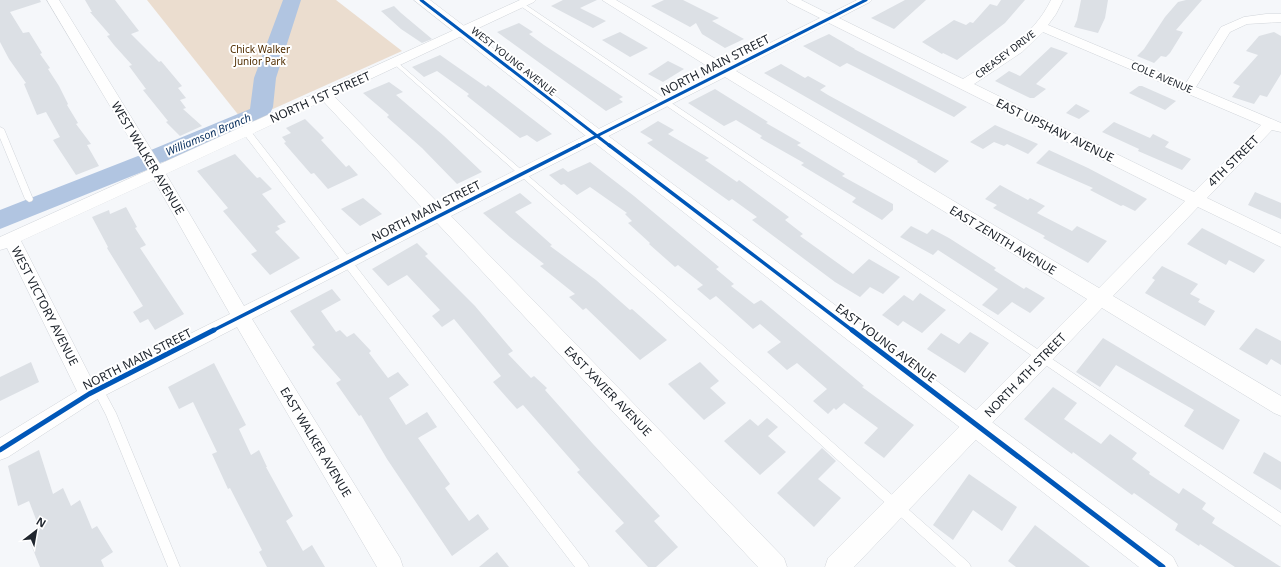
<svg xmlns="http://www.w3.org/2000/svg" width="1281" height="567" viewBox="0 0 1281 567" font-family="'Noto Sans',sans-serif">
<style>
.green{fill:#ebddcf}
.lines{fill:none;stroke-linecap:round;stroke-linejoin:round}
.river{fill:#b1c5e1;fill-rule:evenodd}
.building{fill:#dce0e5}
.service-casing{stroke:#d1d5da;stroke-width:1}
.minor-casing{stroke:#d1d5da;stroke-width:1}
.tertiary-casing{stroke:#d1d5da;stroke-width:1}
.service{fill:#fefefe;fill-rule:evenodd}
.minor{fill:#fefefe;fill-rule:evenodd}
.tertiary{fill:#fefefe;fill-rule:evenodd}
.cycleway-far2-casing{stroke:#fff;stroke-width:5}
.cycleway-far1-casing{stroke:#fff;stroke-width:6}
.cycleway-casing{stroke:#fff;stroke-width:8}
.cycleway-far2{stroke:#0057b8;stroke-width:3}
.cycleway-far1{stroke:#0057b8;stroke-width:3.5}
.cycleway{stroke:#0057b8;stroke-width:5}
.labels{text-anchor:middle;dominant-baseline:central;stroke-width:4;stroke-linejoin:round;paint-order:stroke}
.far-park-label{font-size:10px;fill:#502d00;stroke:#fff}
.far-street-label{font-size:10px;fill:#20262e;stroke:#fff}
.far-water-label{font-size:11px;font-style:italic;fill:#072e5d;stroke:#fff}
.street-label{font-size:12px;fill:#20262e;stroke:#fff}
</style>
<rect width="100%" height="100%" fill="#f5f7fa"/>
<polygon class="green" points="147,0 336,0 402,51 244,122"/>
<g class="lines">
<g class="river">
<polygon points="283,0 301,0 276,78 273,107 268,118 169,160 160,163 151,160 148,155 151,150 250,109 254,78"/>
<polygon points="138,156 147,158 150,164 147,170 0,229 0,210"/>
</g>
</g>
<g class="building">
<polygon points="0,0 40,0 41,2 10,12 23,33 29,32 42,53 40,54 50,68 48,69 59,86 68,104 67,105 78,123 76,124 91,144 87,145 99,166 76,175 53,140 60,137 46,112 37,115 24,84 26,83 9,59 0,42"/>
<polygon points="85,0 115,0 118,4 139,31 131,34 159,62 161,61 182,86 178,88 186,98 180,100 186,108 183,109 202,126 180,136 166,122 168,121 143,90 146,89 129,66 132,65 114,45 107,36 110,35 90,12 92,12"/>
<polygon points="563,0 597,0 580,8 606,21 593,28 551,6"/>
<polygon points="664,0 683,0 719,18 712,21 744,39 725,48 702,34 696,23 690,27 651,6"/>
<polygon points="905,0 926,0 894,29 871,18"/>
<polygon points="1001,0 1025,0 1005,23 957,60 943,53 942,54 922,42 954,20 966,25 970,22 973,23 990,4 997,6"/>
<polygon points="1081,0 1108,0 1105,18 1098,33 1074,27 1077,20"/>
<polygon points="1186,0 1202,0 1176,30 1183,32 1170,53 1166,57 1161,56 1154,63 1137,56 1144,49 1165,17 1178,2"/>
<polygon points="394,6 401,13 432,39 422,43 401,29 381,11"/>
<polygon points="519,23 533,32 529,34 544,45 623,97 619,99 623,102 606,111 497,32"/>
<polygon points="620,32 648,48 630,57 602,40"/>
<polygon points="1274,32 1281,36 1281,74 1267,97 1260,95 1254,104 1232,97 1240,86 1233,83 1258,55 1246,51 1259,36"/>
<polygon points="829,34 855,49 854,49 967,107 954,117 847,63 840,67 803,46"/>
<polygon points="1051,47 1068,53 1036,84 1046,89 1034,98 1030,98 995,81 1009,71 1020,76"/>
<polygon points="440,55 486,87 488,85 552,134 537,142 527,135 520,138 467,96 469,94 437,71 424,77 412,67"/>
<polygon points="668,61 684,69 663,82 648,74"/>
<polygon points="781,64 805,78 808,76 826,86 820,90 828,95 949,161 935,173 917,162 918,161 764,73"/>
<polygon points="389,82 403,92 396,95 444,136 482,172 457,184 422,148 387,117 389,115 363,93"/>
<polygon points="1139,86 1142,86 1176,101 1165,110 1129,93"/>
<polygon points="715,89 768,122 766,123 801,143 797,145 845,174 842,176 893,204 893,210 882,220 852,202 856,198 801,165 804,163 760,138 762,136 736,120 724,126 688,103"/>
<polygon points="1076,104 1090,111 1079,119 1066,113"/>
<polygon points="305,119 324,138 321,140 346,167 349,165 358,175 328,189 314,173 311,174 284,143 286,142 282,137 291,133 286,128"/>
<polygon points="658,121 674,130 668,134 709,158 705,160 737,182 739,180 789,217 785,220 803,234 800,236 853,274 869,259 900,277 883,294 870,287 860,297 835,282 752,220 757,217 732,199 729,201 647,143 653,140 640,132"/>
<polygon points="1114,122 1150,138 1153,134 1169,142 1165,147 1191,159 1182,170 1138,151 1139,149 1102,132"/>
<polygon points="995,125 1038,144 1028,154 1007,144 1004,146 994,142 983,149 970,142"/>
<polygon points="1049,150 1088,168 1147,199 1135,211 1123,205 1121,206 1090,190 1093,188 1036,163"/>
<polygon points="235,154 257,178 260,177 272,189 262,194 286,222 277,226 280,229 275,232 300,258 270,275 251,254 257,251 223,211 228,208 197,171"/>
<polygon points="590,162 634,196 719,267 716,269 734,284 731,286 754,304 761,300 864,386 862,387 914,425 884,458 864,443 878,428 844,403 836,410 834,408 828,414 813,401 827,389 797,363 787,370 767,352 781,342 760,324 753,329 716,296 710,300 697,289 703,285 678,265 675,267 649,244 650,243 628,223 632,221 625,214 627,213 590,187 577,195 564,184 561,185 549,175 563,168 568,172"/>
<polygon points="1000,185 1028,200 1030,198 1045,206 1037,213 1072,231 1077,226 1107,241 1088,263 1043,238 1045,236 993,208 997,205 985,199"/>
<polygon points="1255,192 1281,203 1281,219 1248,205"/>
<polygon points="520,193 532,203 515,212 552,245 550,246 596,280 630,310 632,309 667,340 640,360 586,308 583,310 569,297 575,294 540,266 544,264 510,237 483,213"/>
<polygon points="363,198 382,214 360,226 341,209"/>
<polygon points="126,207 137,227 135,228 146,245 140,248 184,314 155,330 148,319 140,323 133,312 143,306 107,248 108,247 92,217 109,210 110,214"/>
<polygon points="911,226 927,234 932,229 949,238 996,268 994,270 1024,289 1026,287 1045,298 1030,313 1012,302 998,315 982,305 998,289 938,250 933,255 900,237"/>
<polygon points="1202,228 1265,260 1254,273 1229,260 1226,265 1187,244"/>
<polygon points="417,243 428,254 425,256 475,306 513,351 508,354 531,378 534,376 547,388 545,390 593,444 660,516 654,521 678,547 656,567 648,567 615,531 624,523 577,472 580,470 523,405 517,409 493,382 501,376 454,319 442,327 432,316 440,310 407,275 388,286 372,269"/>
<polygon points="1162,266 1198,284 1190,294 1200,299 1198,302 1215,311 1205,326 1145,293 1155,280 1152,278"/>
<polygon points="332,289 341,300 321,311 336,332 340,330 347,337 354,333 371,351 369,353 388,378 398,372 409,385 389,398 406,425 427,412 437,427 418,438 450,484 445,488 469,521 478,514 489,529 452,556 387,459 361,415 359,416 336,383 341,380 312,347 315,345 290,311"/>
<polygon points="920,293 946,310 922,333 903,321 898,326 882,315 904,295 913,301"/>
<polygon points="1256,328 1281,341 1281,365 1271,359 1267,365 1239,349"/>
<polygon points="970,332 989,343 965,373 927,349 941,333 959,344"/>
<polygon points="1103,338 1240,420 1223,450 1184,426 1194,410 1116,365 1100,387 1076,372"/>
<polygon points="31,362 39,382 0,401 0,377"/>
<polygon points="700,362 719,381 710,388 726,403 704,420 668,384"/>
<polygon points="214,363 246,425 239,429 251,455 259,450 267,467 266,467 293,516 286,521 303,551 312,545 325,567 267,567 259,552 262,550 230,488 228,489 212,454 217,452 193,402 179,409 168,387"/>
<polygon points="1053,387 1077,403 1064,419 1101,444 1110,434 1137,453 1132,459 1150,472 1149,474 1179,494 1183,488 1206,503 1202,509 1215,518 1212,523 1281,567 1235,567 1200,544 1199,546 1175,530 1178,524 1134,493 1132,495 1073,452 1072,454 1024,419"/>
<polygon points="767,418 778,427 768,436 786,452 760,475 724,441 750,419 758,426"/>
<polygon points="822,448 836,461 818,479 841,498 814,527 777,493"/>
<polygon points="39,450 53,494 63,488 71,506 80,500 92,529 97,526 113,552 101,560 104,567 40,567 28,537 40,530 29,501 18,506 8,466"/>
<polygon points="1264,452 1281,462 1281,490 1253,473"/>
<polygon points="969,474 1017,507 1002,531 973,510 953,540 933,525"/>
<polygon points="1035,525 1090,567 1016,567 1008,561"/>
<polygon points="497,552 509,567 479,567"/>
</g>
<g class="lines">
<g class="service-casing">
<g id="service">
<polygon points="519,3 523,3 1281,513 1281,526 519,5"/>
<polygon points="396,61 668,297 969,563 971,567 956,567 662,301 394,64 393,63"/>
<polygon points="0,127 4,129 33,199 32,201 29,202 25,199 0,138"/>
<polygon points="243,129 249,129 587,563 589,567 575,567 243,133"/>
<polygon points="98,386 102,387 116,413 180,567 168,567 106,415 93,390 94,387"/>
</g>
</g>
<g class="minor-casing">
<path id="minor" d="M 47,0 L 59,0 L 160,164 L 520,0 L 536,0 L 534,2 L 334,96 L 442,207 L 715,71 L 602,0 L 616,0 L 726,65 L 820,18 L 788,2 L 786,0 L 801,0 L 829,14 L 857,0 L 872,0 L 870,2 L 839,18 L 963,79 C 997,58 1033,37 1051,0 L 1063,0 L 1056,14 L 1048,25 L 1186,83 L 1221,27 L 1244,17 L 1266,14 L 1281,14 L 1281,22 L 1247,24 L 1230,32 L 1196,87 L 1281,123 L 1281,132 L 1272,130 L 1207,198 L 1281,234 L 1281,247 L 1198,207 L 1113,296 L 1281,396 L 1281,416 L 1274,413 L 1102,308 L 854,567 L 825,567 L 828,558 L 1087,299 L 725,77 L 451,216 L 784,558 L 787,567 L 758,567 L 437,223 L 252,319 L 400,558 L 403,567 L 377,567 L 237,327 L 96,400 L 8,457 L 0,460 L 0,438 L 77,391 L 7,248 L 0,250 L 0,237 L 148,170 ZM 829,23 L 1185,201 L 1099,288 L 736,71 ZM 1043,32 L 1261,125 L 1194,192 L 974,84 L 1022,52 ZM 323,101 L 428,214 L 244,306 L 166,174 ZM 154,180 L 230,314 L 93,382 L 21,241 Z"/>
</g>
<g class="tertiary-casing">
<polygon id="tertiary" points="414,0 430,0 603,132 1173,557 1178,567 1139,567 591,140"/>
</g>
<use href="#service" class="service"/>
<use href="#minor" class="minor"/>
<use href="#tertiary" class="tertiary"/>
<g class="cycleway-far2-casing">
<g id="cycleway-far2">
<polyline points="421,0 610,146"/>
<polyline points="577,146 866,0"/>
</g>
</g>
<g class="cycleway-far1-casing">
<g id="cycleway-far1">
<polyline points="609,145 853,331"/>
<polyline points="212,331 579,145"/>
</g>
</g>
<g class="cycleway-casing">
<g id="cycleway">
<polyline points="852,330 1163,567"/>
<polyline points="0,450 89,394 214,330"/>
</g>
</g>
<use href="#cycleway-far2" class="cycleway-far2"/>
<use href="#cycleway-far1" class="cycleway-far1"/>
<use href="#cycleway" class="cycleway"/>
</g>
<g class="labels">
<g class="far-park-label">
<text x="260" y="49">Chick Walker<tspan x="260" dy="12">Junior Park</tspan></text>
</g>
<g class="far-street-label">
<text transform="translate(1005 54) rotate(-37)">CREASEY DRIVE</text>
<text transform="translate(514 61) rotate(38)">WEST YOUNG AVENUE</text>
<text transform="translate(1162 77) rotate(23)">COLE AVENUE</text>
</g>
<g class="far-water-label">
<text transform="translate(208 134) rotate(-23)">Williamson Branch</text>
</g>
<g class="street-label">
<text transform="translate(715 65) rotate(-27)">NORTH MAIN STREET</text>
<text transform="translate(320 97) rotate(-24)">NORTH 1ST STREET</text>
<text transform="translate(1055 130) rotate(26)">EAST UPSHAW AVENUE</text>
<text transform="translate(148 158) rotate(59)">WEST WALKER AVENUE</text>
<text transform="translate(1233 161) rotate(-45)">4TH STREET</text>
<text transform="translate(426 211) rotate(-27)">NORTH MAIN STREET</text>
<text transform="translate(1003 240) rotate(31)">EAST ZENITH AVENUE</text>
<text transform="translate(45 306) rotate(63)">WEST VICTORY AVENUE</text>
<text transform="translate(886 343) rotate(37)">EAST YOUNG AVENUE</text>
<text transform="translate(137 359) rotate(-27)">NORTH MAIN STREET</text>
<text transform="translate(1025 375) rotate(-46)">NORTH 4TH STREET</text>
<text transform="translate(608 391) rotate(46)">EAST XAVIER AVENUE</text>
<text transform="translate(316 442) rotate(59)">EAST WALKER AVENUE</text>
</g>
</g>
<g transform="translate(36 531) rotate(31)" stroke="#ffffff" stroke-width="3" paint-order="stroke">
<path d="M0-3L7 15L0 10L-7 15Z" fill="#20262e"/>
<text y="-6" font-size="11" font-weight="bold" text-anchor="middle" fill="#20262e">N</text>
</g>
</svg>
